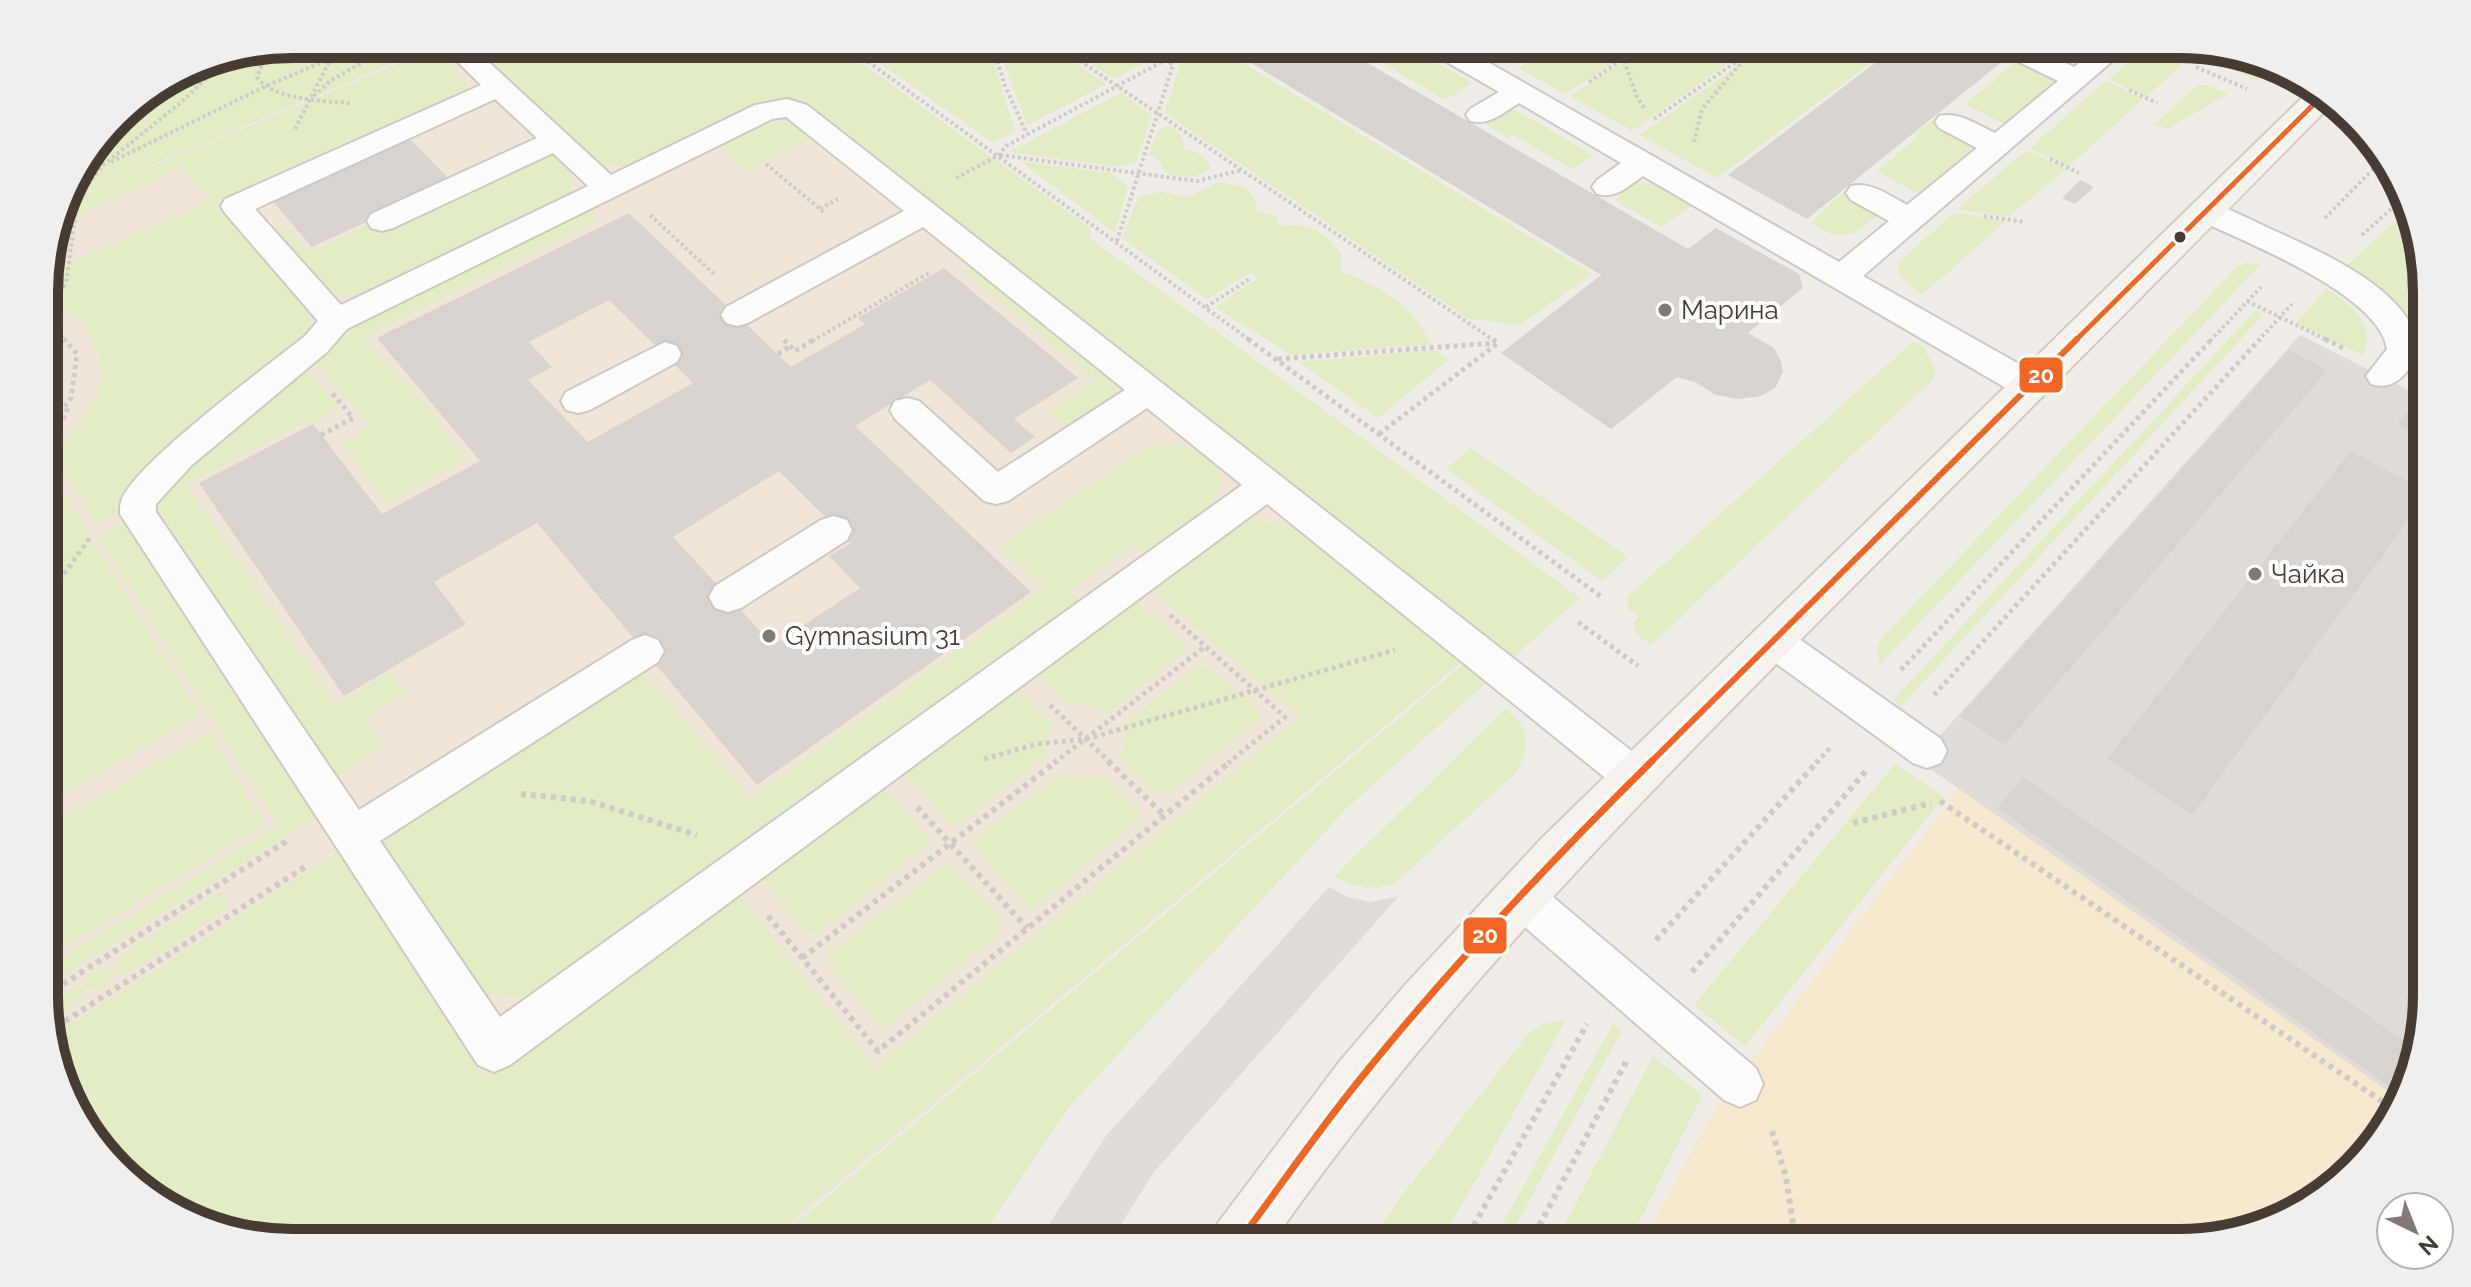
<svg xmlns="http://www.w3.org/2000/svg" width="2471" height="1287" viewBox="0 0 2471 1287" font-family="Raleway,sans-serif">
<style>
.education{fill:#efe5d9}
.green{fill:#e2ecc5}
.sand{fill:#f7e9cf}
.parking{fill:#dfdbd8}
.building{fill:#d8d3cf;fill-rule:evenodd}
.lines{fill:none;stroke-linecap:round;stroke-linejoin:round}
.service-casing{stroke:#cdc8c4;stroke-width:4}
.secondary-casing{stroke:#d1cabf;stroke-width:4}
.path-far2{stroke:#cecac6;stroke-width:4;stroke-dasharray:3 3;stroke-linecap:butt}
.path-far1{stroke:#cecac6;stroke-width:5;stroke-dasharray:4 4;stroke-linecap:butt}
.path{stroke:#cecac6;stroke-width:6;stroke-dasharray:5 5;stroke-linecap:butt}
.service{fill:#fdfcfc;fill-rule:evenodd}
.secondary{fill:#f6f3ee;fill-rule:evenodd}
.bus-1-far2-casing{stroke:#fff;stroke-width:10}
.bus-1-far1-casing{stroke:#fff;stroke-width:12}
.bus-1-casing{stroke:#fff;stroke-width:13}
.bus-1-far2{stroke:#f26522;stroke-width:5}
.bus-1-far1{stroke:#f26522;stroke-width:6}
.bus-1{stroke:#f26522;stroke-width:7}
.bus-dot{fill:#463c33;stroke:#fff;stroke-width:3}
.poi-dot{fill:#827a72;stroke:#fff;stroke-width:3}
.labels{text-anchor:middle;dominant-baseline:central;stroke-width:8;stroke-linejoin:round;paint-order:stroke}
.poi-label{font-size:26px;fill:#463c33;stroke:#fff;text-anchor:start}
.rim{fill:none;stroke:#463c33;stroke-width:10}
.line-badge{stroke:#fff;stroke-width:3}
.badge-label{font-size:22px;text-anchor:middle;font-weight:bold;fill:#fff}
</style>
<rect width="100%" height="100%" fill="#f0ece8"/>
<polygon class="education" points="444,44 758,44 1511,620 769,1243 292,1243 182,1217 86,1133 46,1028 45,276 64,203"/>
<g class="green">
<polygon points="292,44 435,46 65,202 70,182 128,106 198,63"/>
<polygon points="466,44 835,44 1091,229 1089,238 1580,598 1508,662 1098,332 1090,326 1086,329 805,106 631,166 602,166 578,149 583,146 578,142 573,144"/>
<polygon points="853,44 988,44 1015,131 993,143"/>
<polygon points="997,44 1047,44 1106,84 1027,125"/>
<polygon points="1060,44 1150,44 1154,57 1114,79"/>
<polygon points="1211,44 1592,274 1520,325 1469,319 1165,113 1181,60"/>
<polygon points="1478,44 1549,44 1516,65"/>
<polygon points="1555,44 1731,44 1746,51 1632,131 1570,96 1638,52 1634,50 1565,94 1519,68"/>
<polygon points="1768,44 1896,44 1717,178 1640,135"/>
<polygon points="2150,44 2179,44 2198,50 2146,97 2109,79"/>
<polygon points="1389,46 1412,49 1472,83 1445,100 1372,57"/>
<path d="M 437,48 L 467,83 L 465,92 L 450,103 L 218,207 L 305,307 L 311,322 L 309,335 L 121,513 L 97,525 L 65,473 L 45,482 L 45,461 C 64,446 97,405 101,381 C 105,358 91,328 73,315 C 66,309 53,307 45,303 L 45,274 L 212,201 L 182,169 L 59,223 L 64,204 Z"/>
<polygon points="2230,56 2271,66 2256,80 2228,68 2224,62"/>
<polygon points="2022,57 2046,68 2053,83 2005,124 1965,104"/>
<polygon points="2106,81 2143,99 2068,167 2030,148"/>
<polygon points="2198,85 2210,86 2228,94 2167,129 2155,124"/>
<polygon points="1121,93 1152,116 1136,162 1117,167 1009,152"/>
<polygon points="1500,110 1517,111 1593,155 1572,169 1513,135 1509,138 1482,122"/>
<polygon points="1934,119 1965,134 1971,150 1919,194 1877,171 1918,137 1915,135"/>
<polygon points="767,122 793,124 813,137 747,171 715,144"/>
<path d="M 1168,126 C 1180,131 1184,137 1184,149 L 1200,154 L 1211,166 C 1198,181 1183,177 1165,173 L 1161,163 L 1149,154 L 1157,132 Z"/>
<polygon points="2027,150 2066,169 2008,217 1957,209"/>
<path d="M 549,151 C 565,167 580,177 567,199 L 367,296 L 343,297 L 327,292 L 275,233 L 282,224 L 309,253 L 375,222 Z"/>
<polygon points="1020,161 1110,173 1128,186 1115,233"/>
<path d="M 1219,182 L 1245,187 L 1257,203 L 1254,209 L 1277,217 L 1278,227 C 1304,220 1327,232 1341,254 L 1340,271 C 1381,287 1411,303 1431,344 L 1291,355 L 1215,307 L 1257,279 L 1251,272 L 1207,299 L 1122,238 L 1139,196 L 1161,192 L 1189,197 Z"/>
<polygon points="1652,183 1691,206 1661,227 1615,200 1619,197 1613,193 1626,184"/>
<path d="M 1844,192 L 1881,215 C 1872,218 1867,225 1859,230 C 1840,241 1828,233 1811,223 Z"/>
<polygon points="585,209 597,221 363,338 442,422 438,425 466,460 387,503 342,443 370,426 314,362 374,313"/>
<path d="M 2406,211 L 2425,260 L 2425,266 L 2418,276 L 2425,281 L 2425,372 C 2422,360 2424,343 2418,330 C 2403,302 2374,280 2348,265 Z"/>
<polygon points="1954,213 2006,221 1922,295 1901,277 1898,263"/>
<polygon points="2248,263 2261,264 1879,665 1877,649 1879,641 2224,281 2238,266"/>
<polygon points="972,266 1123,389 1065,426 1048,412 1096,380 964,271"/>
<path d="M 2327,289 C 2350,302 2378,328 2363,355 L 2296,323 Z"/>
<polygon points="2256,310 2264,314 1901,706 1893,700"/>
<polygon points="1914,341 1925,349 1936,370 1933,379 1651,645 1636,634 1634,622 1639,616 1628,609 1628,596"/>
<polygon points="45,344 59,361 45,416"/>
<polygon points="1435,350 1448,360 1378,418 1299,362"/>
<polygon points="305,368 339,408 312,423 310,420 186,485 336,704 390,672 407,692 365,720 384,745 335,778 159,509 159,499 166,485"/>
<path d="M 1170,444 C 1187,446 1202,451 1214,465 C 1242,499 1169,538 1146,555 L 1134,545 L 1070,591 L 1081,602 L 531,996 C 507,1000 494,997 472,987 L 372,837 L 639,667 L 750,798 L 1044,589 L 999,547 L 1144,449 Z"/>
<polygon points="1471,448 1628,557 1602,581 1446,469"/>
<polygon points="57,482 200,715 46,804 45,488"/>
<polygon points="1257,519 1288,527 1309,540 1463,661 764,1243 292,1243 182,1217 86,1133 50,1038 339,852 484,1077 726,898 735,895 742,898 875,1068 1301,717 1146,585 1238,523"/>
<polygon points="125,522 316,817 46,987 46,968 277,825 98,535"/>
<polygon points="1133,600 1186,644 1183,653 1109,712 1083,704 1069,706 1037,675 1036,670"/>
<polygon points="1465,663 1487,682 1347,808 1069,1107 977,1243 772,1243"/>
<polygon points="1205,665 1259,709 1262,716 1173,790 1165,794 1156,794 1119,756 1126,736 1123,725 1195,668"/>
<polygon points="1015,688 1052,724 1046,734 1048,756 962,822 952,825 906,774 906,767"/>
<path d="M 1506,708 C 1530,731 1530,739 1518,771 L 1394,884 C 1371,891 1355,888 1335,876 Z"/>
<polygon points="210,732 265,825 46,959 46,828"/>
<polygon points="1895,764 1944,797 1745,1046 1694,1005"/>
<polygon points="1064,773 1080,778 1100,773 1140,812 1139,819 1032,911 975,849 977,838"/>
<polygon points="879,787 884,789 929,837 929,844 821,931 809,935 803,931 760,874"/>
<polygon points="948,864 1001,918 1001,933 889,1025 881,1027 828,963 829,954"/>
<path d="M 222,891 L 230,906 C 206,922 138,976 112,975 L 104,991 L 87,989 L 82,997 L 46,1026 L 46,1002 L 85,985 L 93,968 L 113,970 L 134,946 Z"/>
<polygon points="1566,1020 1440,1243 1371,1243 1399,1199 1528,1034 1543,1024"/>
<polygon points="1613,1024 1622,1030 1506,1243 1492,1243"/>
<polygon points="1653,1056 1702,1095 1629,1243 1555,1243"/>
</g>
<polygon class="sand" points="1959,789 2402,1101 2401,1105 2316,1201 2195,1242 1642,1243 1714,1110"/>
<g class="parking">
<polygon points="2300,335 2425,398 2427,995 2402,1101 1918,760"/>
<polygon points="1329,887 1347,897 1370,902 1399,896 1154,1172 1109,1243 1037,1243 1106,1136"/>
</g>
<g class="building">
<polygon points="1237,44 1335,44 1688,249 1716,228 1799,274 1803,288 1748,333 1774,348 1781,361 1783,372 1775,388 1761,396 1738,399 1716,395 1697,383 1677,377 1611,429 1501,353 1601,275 1228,49"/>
<polygon points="1900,44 2024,44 1807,219 1728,175"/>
<polygon points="408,137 452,182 312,247 271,199"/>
<polygon points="2080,180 2094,187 2075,204 2062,198"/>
<path d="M 629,213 L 791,367 L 865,324 L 858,318 L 944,268 L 1078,378 L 1014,419 L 1035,437 L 1011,453 L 930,380 L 855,426 L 1031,592 L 757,785 L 537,523 L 434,582 L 466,624 L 344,696 L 199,483 L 313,424 L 382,514 L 480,461 L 377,338 ZM 609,300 L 693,383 L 588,442 L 528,380 L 552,367 L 529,342 ZM 779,471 L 851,543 L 829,556 L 860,588 L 773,645 L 673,537 Z"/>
<polygon points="2289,350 2328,370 2004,745 1960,716"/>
<polygon points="2417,400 2425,404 2425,440 2397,425"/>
<polygon points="2351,451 2426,491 2426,496 2192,815 2107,759"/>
<polygon points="2023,777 2415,1048 2403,1096 1997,808"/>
</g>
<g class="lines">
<g class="service-casing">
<g id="service">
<path d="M 440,44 L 469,44 L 611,175 L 755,105 L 787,99 L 807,105 L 1647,763 L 1653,776 L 1647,789 L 1633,794 L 1619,789 L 1267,504 L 510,1065 L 494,1072 L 478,1065 L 120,514 C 120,513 120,503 121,502 C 130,467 270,364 305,336 L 318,321 L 225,213 L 221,206 L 225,199 L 481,85 ZM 495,99 L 537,138 L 371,214 L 367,221 L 371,228 L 382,231 L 393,228 L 553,153 L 588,186 L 341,305 L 255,209 ZM 786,117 L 904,211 L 726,307 L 721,315 L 726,323 L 737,326 L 748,323 L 923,227 L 1125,390 L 998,472 L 919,401 L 907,398 L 895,401 L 890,410 L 895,419 L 984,501 L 996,504 L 1008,501 L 1147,408 L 1242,485 L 500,1017 L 380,841 L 658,662 L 664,651 L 658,640 L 645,635 L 632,640 L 359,810 L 156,512 L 156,504 L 192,465 L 327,352 L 347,329 L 772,119 Z"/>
<path d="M 1381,44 C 1375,53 1367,53 1356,51 L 1353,45 Z"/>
<path d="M 1423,44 L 1456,44 L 1839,262 L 1889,221 L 1851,200 L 1846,193 L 1851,186 C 1871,181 1890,196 1907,205 L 1977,148 L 1939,128 L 1935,122 L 1939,116 C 1959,111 1977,125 1995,133 L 2058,81 L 2019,62 L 2015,56 L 2019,50 L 2039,50 L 2074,67 L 2103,44 L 2132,44 L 1863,276 L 2042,377 L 2047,386 L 2042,395 L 2030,398 L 2018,395 L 1643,176 C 1627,187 1616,199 1597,194 L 1592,187 L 1597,180 L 1621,163 L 1519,103 C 1503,113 1489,126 1470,121 L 1466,115 L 1470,109 L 1499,92 L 1426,50 Z"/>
<path d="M 2205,201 C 2229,208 2251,220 2273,230 C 2323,253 2412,290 2420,351 C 2409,371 2396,392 2371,384 L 2366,376 L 2387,349 C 2380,294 2241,240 2194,218 L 2190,211 L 2194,204 Z"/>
<polygon points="665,342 677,346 681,354 677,362 590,410 578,413 566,410 561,401 566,392"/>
<polygon points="834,516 847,520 852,530 847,540 741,608 728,612 715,608 709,597 715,586 821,520"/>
<polygon points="1772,624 1785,629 1941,739 1947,751 1941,763 1927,768 1913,763 1759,651 1753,640 1759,629"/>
<polygon points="1519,875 1534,881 1756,1068 1763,1084 1756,1100 1740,1107 1724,1100 1504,909 1498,895 1504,881"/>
</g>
</g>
<g class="secondary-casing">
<path id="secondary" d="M 2310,90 L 2330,106 C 2166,273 2000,439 1835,605 C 1634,807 1435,1009 1272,1243 L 1210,1243 L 1218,1223 L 1340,1061 L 1405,985 L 1542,838 Z"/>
</g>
<g class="path-far2">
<polyline points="844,44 1251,341"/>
<polyline points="992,44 1005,86 1027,134"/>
<polyline points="1055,44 1495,341"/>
<polyline points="1618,44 1637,97 1645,109"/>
<polyline points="2193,47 2210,55"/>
<path d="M 268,49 L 257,77 C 273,100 324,101 351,103"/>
<polyline points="1538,53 1552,44"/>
<polyline points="2196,67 2247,89"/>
<polyline points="1589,82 1636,50 1639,44"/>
<polyline points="2129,90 2157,103"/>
<polyline points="314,96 330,81 394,44"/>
<polyline points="1654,119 1762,44"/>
<polyline points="295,129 338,44"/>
<polyline points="1694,142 1702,109 1746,57"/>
<polyline points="1000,155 1197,181 1242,170"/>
<polyline points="2050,159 2079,173"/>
<polyline points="111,162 264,87 364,44"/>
<polyline points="766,164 826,214"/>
<polyline points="956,178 999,155 1006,146 1195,44"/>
<polyline points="72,179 98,168"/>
<polyline points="820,209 838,199"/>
<polyline points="650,215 716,276"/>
<polyline points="1984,216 2024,222"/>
<polyline points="2325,218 2386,156"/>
<polyline points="2362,235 2402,199"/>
<polyline points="1117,241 1173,65 1156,51 1159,44"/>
<polyline points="2247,301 2329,341"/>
<polyline points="1206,307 1251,278"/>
<polyline points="45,318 66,283 78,197 102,166 179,104 230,56"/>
<polyline points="45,318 66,341"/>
<polyline points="812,341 929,273"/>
<polyline points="2210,341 2261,287"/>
<polyline points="2258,341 2292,304"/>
</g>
<g class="path-far1">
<polyline points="1248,339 1603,598"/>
<polyline points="2325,339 2343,348"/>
<polyline points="784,340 795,351 815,339"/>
<polyline points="778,354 791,346"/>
<polyline points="1278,359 1495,343"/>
<polyline points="45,432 71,398 77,354 64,339"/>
<polyline points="1379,434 1498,343 1492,339"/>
<polyline points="321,435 353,418 332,393"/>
<polyline points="45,504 48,455 68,407"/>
<polyline points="45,600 92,535"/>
<polyline points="1170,615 1285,717 1228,763"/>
<polyline points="1578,622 1638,666"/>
<polyline points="1901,670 2212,339"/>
<polyline points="1934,695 2260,339"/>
<polyline points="1050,705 1111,763"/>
<polyline points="984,759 1037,744 1086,739 1395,650"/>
<polyline points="1054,763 1206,646"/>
<polyline points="1816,763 1832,746"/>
</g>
<g class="path">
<polyline points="1108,761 1164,815"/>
<polyline points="521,794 589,801 697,835"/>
<polyline points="1940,801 2396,1111"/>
<polyline points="917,807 1027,928"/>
<polyline points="1853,823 1931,803"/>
<polyline points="768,916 878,1051 1231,761"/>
<polyline points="1656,940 1818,761"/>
<polyline points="802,958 1057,761"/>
<polyline points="1692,972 1866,771"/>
<polyline points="46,995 290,839"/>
<polyline points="48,1032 308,865"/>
<polyline points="1772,1131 1786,1177 1796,1243"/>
<polyline points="1464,1243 1587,1024"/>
<polyline points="1530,1243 1627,1060"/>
</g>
<use href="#service" class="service"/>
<use href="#secondary" class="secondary"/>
<g class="bus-1-far2-casing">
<polyline id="bus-1-far2" points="2075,341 2321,97"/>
</g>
<g class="bus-1-far1-casing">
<polyline id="bus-1-far1" points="1650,763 2077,339"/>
</g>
<g class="bus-1-casing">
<path id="bus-1" d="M 1238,1243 C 1279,1188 1318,1131 1361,1078 C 1451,966 1550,862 1652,761"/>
</g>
<use href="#bus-1-far2" class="bus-1-far2"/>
<use href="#bus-1-far1" class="bus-1-far1"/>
<use href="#bus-1" class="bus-1"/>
</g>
<circle class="bus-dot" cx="2180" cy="237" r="7"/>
<g class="poi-dot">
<circle cx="1665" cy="310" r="8"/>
<circle cx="2255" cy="574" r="8"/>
<circle cx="769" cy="636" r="8"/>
</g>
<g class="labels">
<g class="poi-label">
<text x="1681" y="310">Марина</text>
<text x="2271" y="574">Чайка</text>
<text x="785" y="636">Gymnasium 31</text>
</g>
</g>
<path d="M0 0H2471V1287H0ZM292 58H2179A234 234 0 0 1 2413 292V995A234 234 0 0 1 2179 1229H292A234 234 0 0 1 58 995V292A234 234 0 0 1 292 58Z" fill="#f0efef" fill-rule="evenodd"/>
<path class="rim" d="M292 58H2179A234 234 0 0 1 2413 292V995A234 234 0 0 1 2179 1229H292A234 234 0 0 1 58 995V292A234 234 0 0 1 292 58Z"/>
<g class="line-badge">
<rect x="2018" y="356" width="46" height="38" rx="8" fill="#f26522"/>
<rect x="1462" y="916" width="46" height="39" rx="8" fill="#f26522"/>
</g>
<g class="badge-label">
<text x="2041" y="383">20</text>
<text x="1485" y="943">20</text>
</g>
<g transform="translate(2415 1231) rotate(137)"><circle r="38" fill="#ffffff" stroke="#b5b1ad" stroke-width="2"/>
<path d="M0-6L14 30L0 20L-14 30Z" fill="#827a72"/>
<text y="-12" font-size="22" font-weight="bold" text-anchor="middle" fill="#463c33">N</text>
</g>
</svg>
